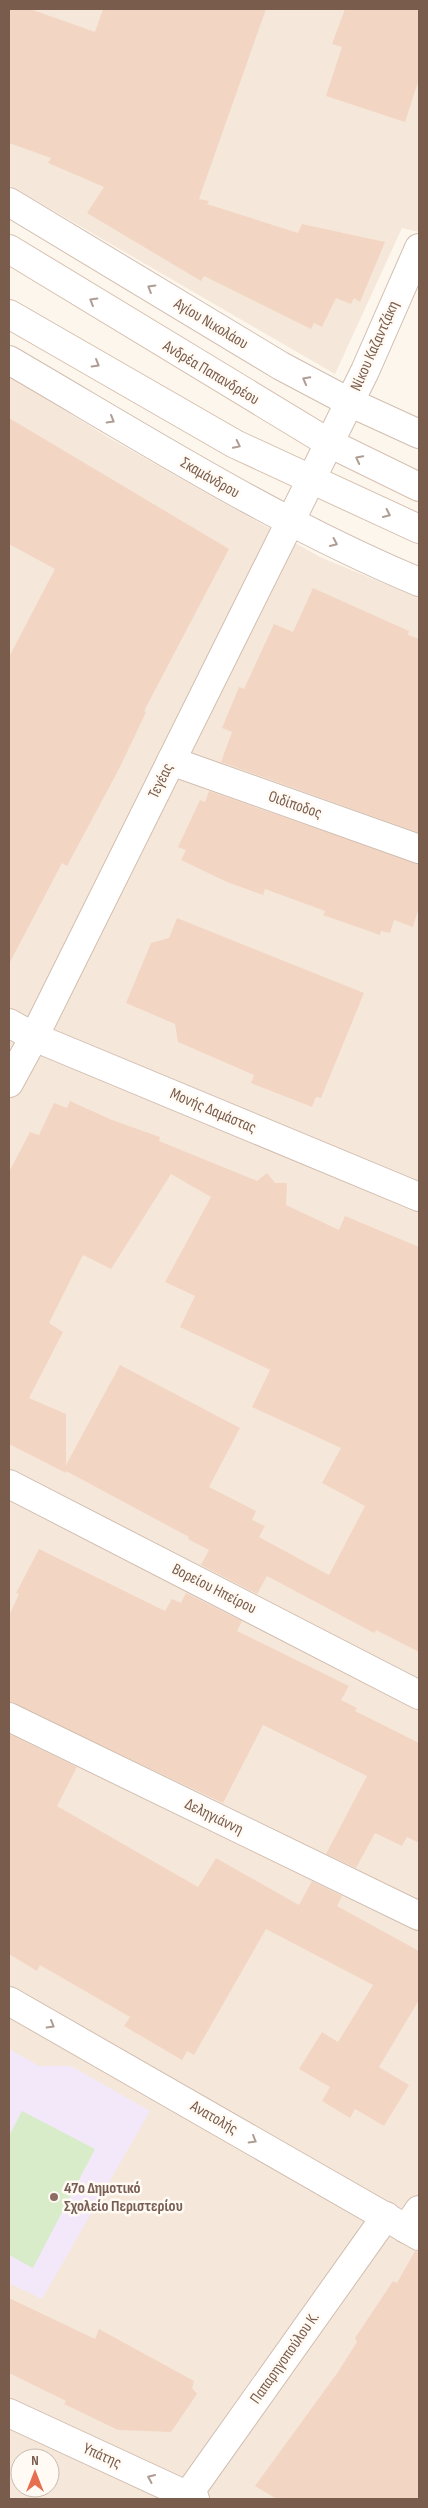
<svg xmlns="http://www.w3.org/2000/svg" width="428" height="2508" viewBox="0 0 428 2508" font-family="'Sofia Sans Condensed',sans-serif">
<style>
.residential{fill:#f5e8da;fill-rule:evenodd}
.education{fill:#f3e8fa}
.green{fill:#d8ecc9}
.building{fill:#f3d5c3;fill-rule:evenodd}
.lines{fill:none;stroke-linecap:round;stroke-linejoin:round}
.minor-casing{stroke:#d1beb0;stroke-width:30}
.secondary-casing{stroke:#d6c0b0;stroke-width:30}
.minor{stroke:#fff;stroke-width:28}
.secondary{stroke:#fff;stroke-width:28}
.oneway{stroke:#af9d94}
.education-dot{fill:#8d6e63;stroke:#fffaf3;stroke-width:2}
.labels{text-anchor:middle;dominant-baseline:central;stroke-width:5;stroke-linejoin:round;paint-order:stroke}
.street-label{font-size:16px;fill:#7a5c4d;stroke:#fffaf3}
.education-label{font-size:16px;font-weight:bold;fill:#785e54;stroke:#fffaf3;text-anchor:start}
</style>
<rect width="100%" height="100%" fill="#fdf6ec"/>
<g class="residential">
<polygon points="9,9 419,9 419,232 402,228 335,374 9,185"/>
<path d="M 9,376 L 111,439 L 320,557 L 419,598 L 419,2499 L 9,2499 ZM 20,2458 L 50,2458 L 50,2488 L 20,2488 Z"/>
</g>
<polygon class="education" points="9,2049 39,2066 71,2066 150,2111 42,2299 9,2283"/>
<polygon class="green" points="22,2111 95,2149 33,2268 9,2255 9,2136"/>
<g class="building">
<polygon points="9,9 30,9 95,32 103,9 266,9 199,199 209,201 207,204 298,233 302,224 385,242 360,302 354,298 351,304 336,298 322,327 314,323 311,329 204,276 201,281 87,213 104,187 48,163 51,158 9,143"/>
<polygon points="345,9 419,9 419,79 405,122 326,96 342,47 332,44"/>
<polygon points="9,418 229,549 144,711 146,712 120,767 67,866 62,863 9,964 9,657 55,569 9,544"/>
<polygon points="313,588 409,631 408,635 419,639 419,833 221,762 232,732 222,728 239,687 244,689 274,624 293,632"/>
<polygon points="209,791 419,864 419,907 413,927 394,920 390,933 381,931 380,935 323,915 325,911 265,889 263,895 227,882 181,860 186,850 178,847 200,800 205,802"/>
<polygon points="177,918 364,993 321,1098 316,1097 312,1107 251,1083 254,1075 178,1042 175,1024 126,1003 151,943 169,938"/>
<path d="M 70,1101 L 112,1120 L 160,1137 L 159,1141 L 257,1181 L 267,1173 L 275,1183 L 287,1183 L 286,1205 L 339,1230 L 345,1216 L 419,1247 L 419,1652 L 376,1630 L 374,1633 L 267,1576 L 257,1594 L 201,1565 L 209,1550 L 188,1539 L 189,1537 L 66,1471 L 66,1473 L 9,1444 L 9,1172 L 30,1132 L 39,1135 L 54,1103 L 67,1108 ZM 171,1174 L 211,1197 L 165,1282 L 195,1296 L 180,1327 L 270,1370 L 252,1407 L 341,1448 L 322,1483 L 365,1506 L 329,1575 L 259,1537 L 265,1526 L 252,1520 L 256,1511 L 209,1487 L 240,1428 L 120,1365 L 66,1465 L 66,1414 L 29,1398 L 63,1332 L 49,1323 L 83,1255 L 111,1269 Z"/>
<polygon points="39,1549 165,1611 172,1599 181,1603 186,1593 242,1621 237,1631 349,1686 341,1700 357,1708 355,1711 419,1743 419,1843 407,1837 402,1846 375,1833 356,1868 326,1854 367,1776 263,1725 223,1803 9,1702 9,1616 19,1594 16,1593"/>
<polygon points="9,1734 77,1767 57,1806 198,1887 216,1858 299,1905 312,1881 342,1896 337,1906 419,1951 419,2000 379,2067 409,2085 384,2126 355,2109 350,2118 322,2101 330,2087 299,2069 322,2032 338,2042 373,1985 266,1929 194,2055 187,2051 182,2060 124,2026 130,2017 40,1965 37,1971 9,1954"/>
<polygon points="415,2251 419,2252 419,2499 277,2499 255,2486 338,2372 357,2342 355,2338 393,2281 397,2283"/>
<polygon points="9,2298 95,2339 99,2329 194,2381 192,2388 197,2394 171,2432 118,2430 64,2404 66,2401 9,2373"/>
</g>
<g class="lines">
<g class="minor-casing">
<g id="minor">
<polyline points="9,202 281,366 349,402 419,434"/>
<path d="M 9,360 C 143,438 275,522 419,582"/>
<polyline points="171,761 419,849"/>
<polyline points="9,1023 34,1037 419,1197"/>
<polyline points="9,1083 34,1037 365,371 419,248"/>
<polyline points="9,1484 419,1695"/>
<polyline points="9,1717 419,1916"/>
<polyline points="9,2001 419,2236"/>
<polyline points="406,2229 419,2210"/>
<polyline points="9,2413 195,2499"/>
<polyline points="185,2499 386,2216"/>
</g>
</g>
<g class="secondary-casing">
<g id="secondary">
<polyline points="9,249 329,443 419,487"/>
<polyline points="9,314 235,444 419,529"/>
</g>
</g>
<use href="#minor" class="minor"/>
<use href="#secondary" class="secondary"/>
</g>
<defs><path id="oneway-chevron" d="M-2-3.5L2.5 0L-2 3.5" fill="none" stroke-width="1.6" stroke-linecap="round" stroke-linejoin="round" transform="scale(1.25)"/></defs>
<g class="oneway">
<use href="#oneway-chevron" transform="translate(151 288) rotate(-149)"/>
<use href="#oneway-chevron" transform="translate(93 301) rotate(-149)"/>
<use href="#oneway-chevron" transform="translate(96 364) rotate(30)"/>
<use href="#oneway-chevron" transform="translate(306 380) rotate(-152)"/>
<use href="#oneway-chevron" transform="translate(111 420) rotate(30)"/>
<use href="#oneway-chevron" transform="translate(237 445) rotate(26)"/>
<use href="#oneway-chevron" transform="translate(359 459) rotate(-153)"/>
<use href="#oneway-chevron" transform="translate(387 514) rotate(25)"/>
<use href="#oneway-chevron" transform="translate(334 543) rotate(25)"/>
<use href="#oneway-chevron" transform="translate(51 2025) rotate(30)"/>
<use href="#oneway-chevron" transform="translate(253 2140) rotate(30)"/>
<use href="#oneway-chevron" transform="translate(151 2478) rotate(-156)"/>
</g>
<circle class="education-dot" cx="54" cy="2197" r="5"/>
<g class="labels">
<g class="street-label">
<text transform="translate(211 324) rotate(31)">Αγίου Νικολάου</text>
<text transform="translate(375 346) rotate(-66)">Νίκου Καζαντζάκη</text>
<text transform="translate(211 373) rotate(31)">Ανδρέα Παπανδρέου</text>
<text transform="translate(210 478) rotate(30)">Σκαμάνδρου</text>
<text transform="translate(161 781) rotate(-64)">Τεγέας</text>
<text transform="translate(295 805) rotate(19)">Οιδίποδος</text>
<text transform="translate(213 1111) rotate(23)">Μονής Δαμάστας</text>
<text transform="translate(214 1589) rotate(27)">Βορείου Ηπείρου</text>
<text transform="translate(214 1817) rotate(26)">Δεληγιάννη</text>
<text transform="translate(214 2118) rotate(30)">Ανατολής</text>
<text transform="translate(285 2358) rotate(-55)">Παπαρηγοπούλου Κ.</text>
<text transform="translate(102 2456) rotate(24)">Υπάτης</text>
</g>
<g class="education-label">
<text x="64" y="2188">47ο Δημοτικό<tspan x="64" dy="18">Σχολείο Περιστερίου</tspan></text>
</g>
</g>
<rect width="428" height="2508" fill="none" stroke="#7a5c4d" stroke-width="20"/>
<g transform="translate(35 2473)"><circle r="24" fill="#fffaf3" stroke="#cabbb1"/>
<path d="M0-4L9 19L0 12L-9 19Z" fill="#e76f51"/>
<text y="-8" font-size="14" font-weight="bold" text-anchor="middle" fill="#7a5c4d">N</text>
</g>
</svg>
